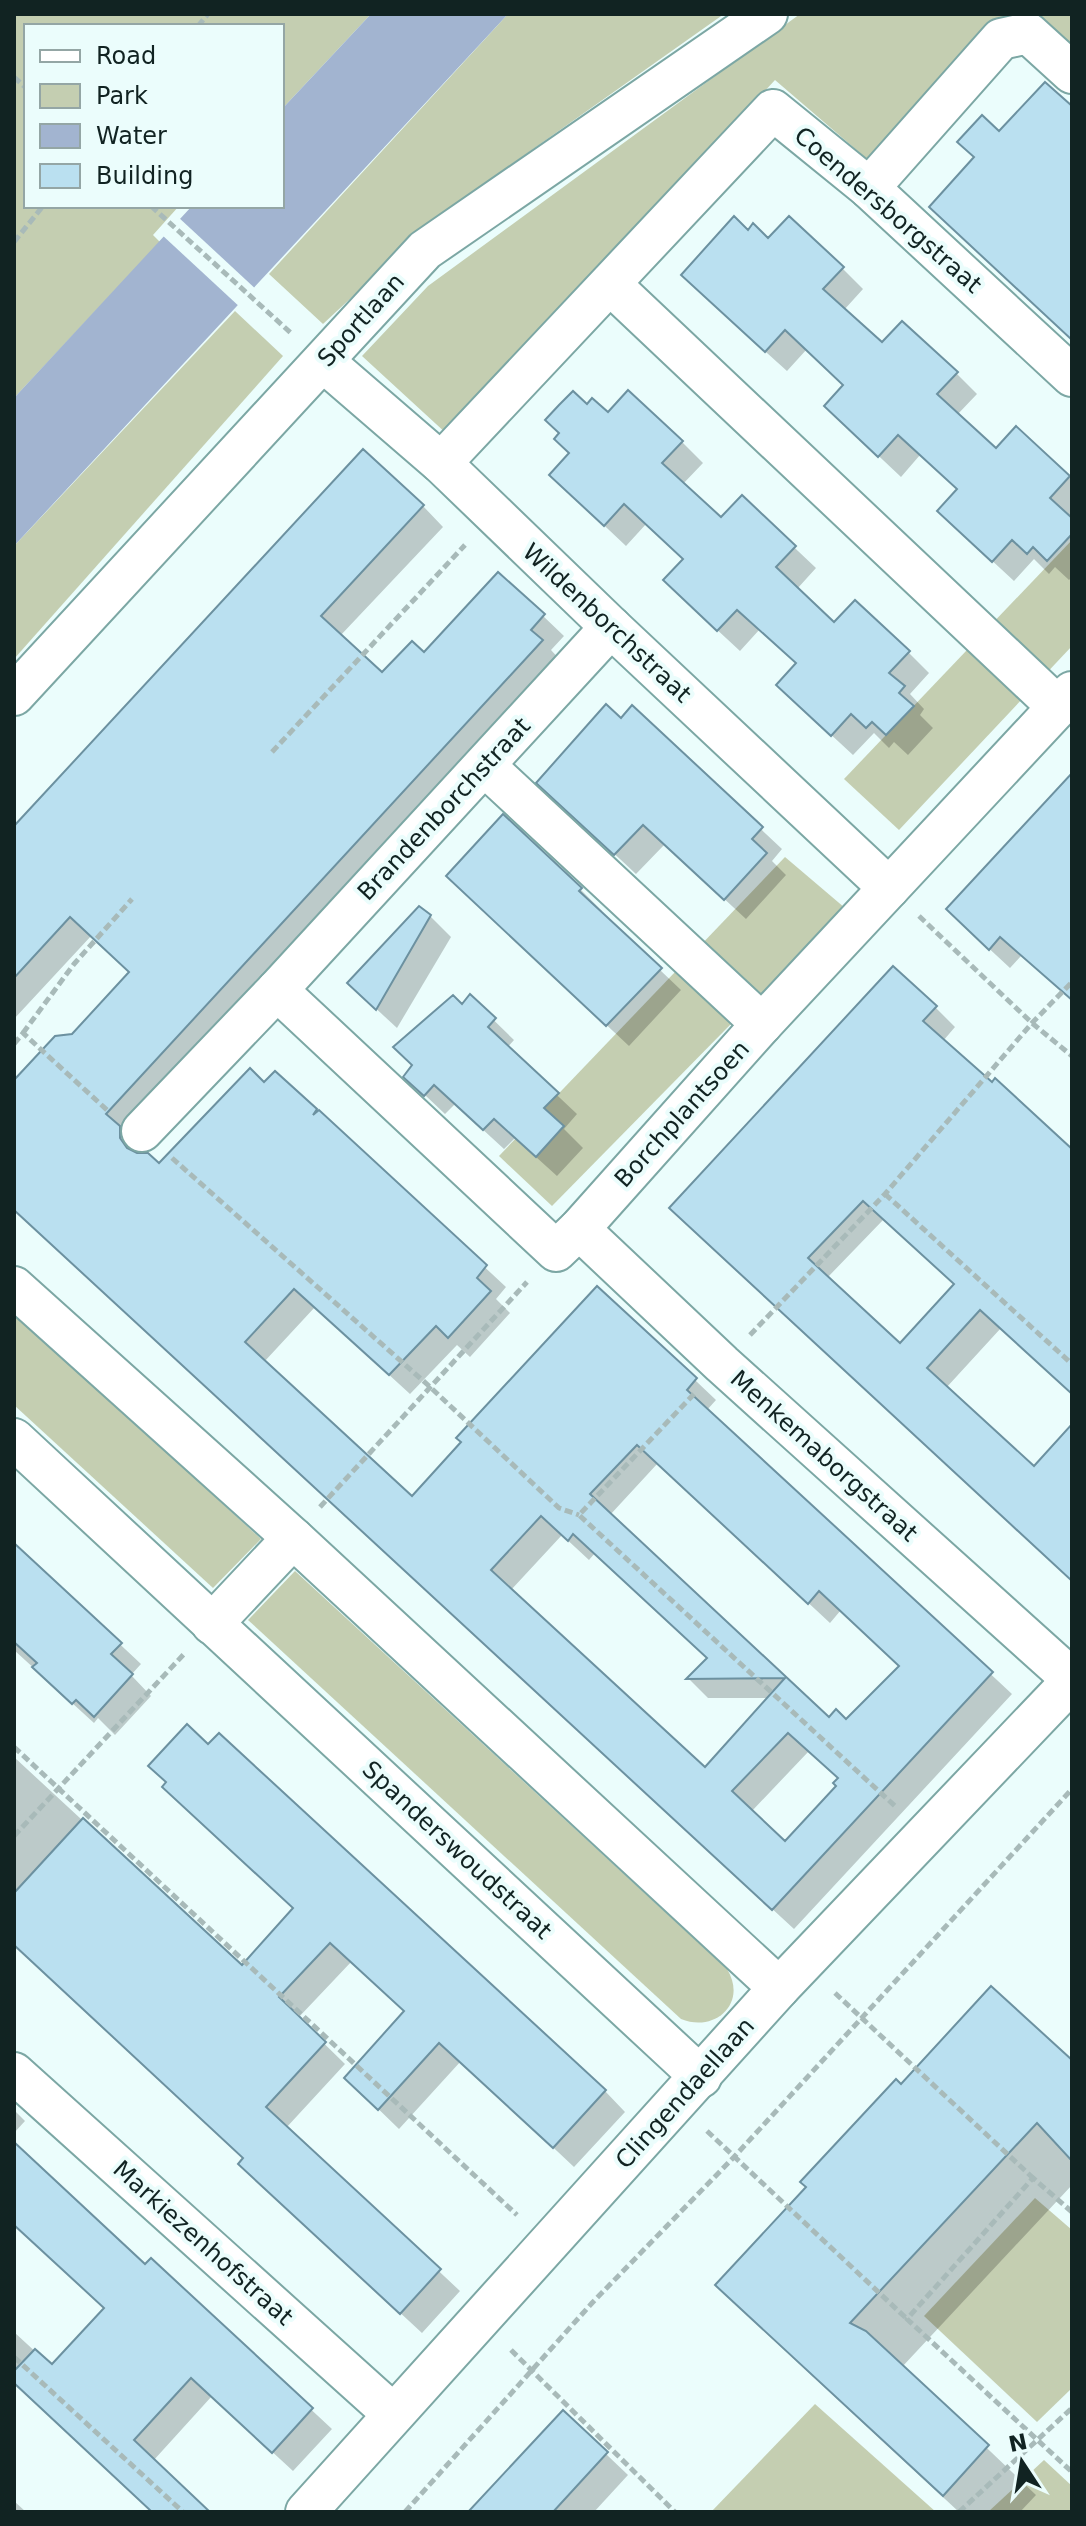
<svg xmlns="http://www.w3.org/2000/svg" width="1086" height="2526" viewBox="0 0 1086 2526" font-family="'DejaVu Sans',sans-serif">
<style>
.green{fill:#c4ceb1}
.water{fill:#a2b4d0}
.pier{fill:#ebfdfc}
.shadow{fill:#0003;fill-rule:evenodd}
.building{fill:#bae0f0;stroke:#6c91a0;stroke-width:2;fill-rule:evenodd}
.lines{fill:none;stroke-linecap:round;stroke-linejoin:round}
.street-casing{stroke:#7ca7a4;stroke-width:44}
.path{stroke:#a8bab9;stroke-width:5;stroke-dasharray:8 4;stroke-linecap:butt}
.street{stroke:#fff;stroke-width:40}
.labels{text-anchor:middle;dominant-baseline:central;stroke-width:8;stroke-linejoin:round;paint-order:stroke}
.street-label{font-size:24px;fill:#112322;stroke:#ebfdfc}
</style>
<rect width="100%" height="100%" fill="#ebfdfc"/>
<g class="green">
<polygon points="14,14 371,14 282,109 282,26 26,26 26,206 179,206 153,235 160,242 14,398"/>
<polygon points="508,14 724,14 440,215 323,324 269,274"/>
<path d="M 800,14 L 1072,14 L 1072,44 C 1048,24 1021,5 991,23 L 867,159 L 775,80 L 448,435 L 362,356 L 428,286 Z"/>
<polygon points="235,311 283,356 14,659 14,546"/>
<polygon points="1072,540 1072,646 899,830 844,779"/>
<polygon points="785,857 845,908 552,1206 499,1156"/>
<polygon points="14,1312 261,1539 213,1588 14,1405"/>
<path d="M 295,1571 L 727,1969 C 748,2003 715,2033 681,2019 L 248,1620 Z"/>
<polygon points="1035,2198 1072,2230 1072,2388 1037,2422 924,2316"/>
<polygon points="815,2404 936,2512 711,2512"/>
<polygon points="1044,2460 1072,2486 1072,2512 988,2512"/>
</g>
<polygon class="water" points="371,14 508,14 14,546 14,398 192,206 282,206 282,109"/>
<polygon class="pier" points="177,216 258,291 242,309 161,234"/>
<g class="shadow">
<polygon points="748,233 842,268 863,289 844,310 883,345 956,373 977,394 957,415 996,450 1016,429 1072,480 1072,577 1069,580 1055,567 1049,574 1034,559 1014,581 961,532 959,490 920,455 901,477 848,427 846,385 807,349 787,371 704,296"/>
<polygon points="587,407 682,442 703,463 682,485 721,520 742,498 816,568 797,589 835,625 908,652 929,673 910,694 924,709 920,715 933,728 908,755 894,742 889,748 874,733 853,755 800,706 798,664 760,629 740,651 686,601 685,559 647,523 626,546 573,496 572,454"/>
<path d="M 423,506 L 443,527 L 340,636 L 382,675 L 424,655 L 499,574 L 564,636 L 551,650 L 562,662 L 139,1149 L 140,1155 L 159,1166 L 264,1085 L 276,1073 L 506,1287 L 496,1299 L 510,1313 L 470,1357 L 457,1345 L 410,1394 L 315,1307 L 264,1362 L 412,1498 L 598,1288 L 716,1400 L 707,1410 L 1012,1694 L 794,1929 L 14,1209 L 14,1083 L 73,1036 L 131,972 L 92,935 L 14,1019 L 14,830 ZM 658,1463 L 830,1623 L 841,1610 L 901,1666 L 846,1721 L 830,1719 L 610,1515 ZM 562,1535 L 589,1560 L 595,1553 L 709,1659 L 689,1679 L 708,1698 L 770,1698 L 705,1770 L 511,1590 ZM 809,1751 L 840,1779 L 838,1786 L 785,1844 L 751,1812 Z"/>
<polygon points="632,708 782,849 772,861 786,875 746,919 665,844 636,874 560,803"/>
<polygon points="1072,775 1072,1000 1021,956 1010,968 968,929"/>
<polygon points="503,817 581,890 602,911 600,913 681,990 629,1046 470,897"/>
<polygon points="430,916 451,937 397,1028 370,1003"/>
<polygon points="470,997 514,1040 507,1048 577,1114 564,1129 583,1148 557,1176 515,1138 504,1149 455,1104 445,1114 406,1077"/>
<path d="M 935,1007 L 955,1027 L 943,1041 L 1072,1152 L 1072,1394 L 1001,1328 L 946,1388 L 1034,1469 L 1072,1427 L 1072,1580 L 692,1227 ZM 884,1219 L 956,1285 L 901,1346 L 827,1278 Z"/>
<polygon points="14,1545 141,1664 131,1675 151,1696 115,1735 98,1718 94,1723 14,1650"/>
<polygon points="14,1757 242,1968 295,1909 605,2091 625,2112 574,2167 461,2061 399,2129 367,2098 406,2012 352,1961 298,2018 345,2064 286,2128 460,2291 422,2333 261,2184 245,2158 14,1944"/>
<polygon points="1072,2063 1072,2185 902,2367 1036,2495 1020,2512 959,2512 766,2333 718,2285 901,2086"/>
<polygon points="14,2110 25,2121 14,2133"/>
<polygon points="14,2145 145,2267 151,2261 332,2429 293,2471 212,2396 153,2461 207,2512 155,2512 14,2382 14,2332 52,2367 106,2309 14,2224"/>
<polygon points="563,2413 628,2475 594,2512 472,2512"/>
<polygon points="14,2501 26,2512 14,2512"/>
</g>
<g class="building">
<polygon points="1045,82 1072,106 1072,340 929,207 974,157 957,142 982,115 999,131"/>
<polygon points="734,216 748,230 753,223 768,238 789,216 844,267 823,289 882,342 902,321 958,372 937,394 996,448 1016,426 1070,476 1050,498 1072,518 1072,534 1047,561 1033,547 1027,554 1012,540 992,562 937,511 957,489 898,435 878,457 824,406 843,385 785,330 765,352 681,275"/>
<polygon points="628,390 683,441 662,463 721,517 742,495 796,546 776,567 834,622 855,600 910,651 889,673 905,686 899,693 914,706 886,735 872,722 866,728 851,714 831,736 776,685 796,663 737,610 717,631 663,580 683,559 624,504 604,526 549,475 569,453 554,439 559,433 545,420 559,405 573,391 587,404 592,398 608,412"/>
<path d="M 363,449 L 424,505 L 321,616 L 382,672 L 412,641 L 424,652 L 498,572 L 545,614 L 531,630 L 543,640 L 106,1114 L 120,1126 L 120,1138 L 127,1148 L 137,1153 L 148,1153 L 159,1163 L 250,1068 L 264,1082 L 275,1071 L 317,1109 L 313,1115 L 319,1110 L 487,1265 L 477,1278 L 491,1291 L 448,1338 L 436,1326 L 389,1375 L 294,1289 L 245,1342 L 412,1496 L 461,1442 L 456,1438 L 597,1286 L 697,1378 L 687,1390 L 993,1672 L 772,1910 L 14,1210 L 14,1080 L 55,1036 L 72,1034 L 129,972 L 70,917 L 14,978 L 14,826 ZM 637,1445 L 808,1604 L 819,1591 L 899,1666 L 846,1719 L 836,1709 L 829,1717 L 590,1494 ZM 541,1516 L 568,1541 L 573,1534 L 707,1658 L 686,1679 L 785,1678 L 705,1767 L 491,1570 ZM 788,1733 L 838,1778 L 833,1783 L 836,1786 L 785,1841 L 732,1791 Z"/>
<polygon points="606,704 621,718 632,705 763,827 752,839 767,853 724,900 643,825 614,855 536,783"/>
<polygon points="1072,773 1072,1000 1000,937 989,950 946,909"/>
<polygon points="503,814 582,888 579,891 662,968 606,1026 446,876"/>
<polygon points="419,906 431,915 376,1010 347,983"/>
<path d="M 893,966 L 937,1006 L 923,1021 L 992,1082 L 995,1078 L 1072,1149 L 1072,1394 L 980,1310 L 927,1368 L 1034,1466 L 1072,1424 L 1072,1581 L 669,1208 ZM 863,1201 L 954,1284 L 900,1343 L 808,1258 Z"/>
<polygon points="470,994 496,1018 488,1027 559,1093 544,1108 564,1126 536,1157 494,1119 483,1130 434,1085 424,1096 403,1077 412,1065 393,1047 453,995 462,1004"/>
<polygon points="14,1543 122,1643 111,1654 133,1674 94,1717 76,1700 72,1704 32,1667 37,1663 14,1642"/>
<polygon points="187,1724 208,1744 219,1733 606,2090 553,2148 439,2043 378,2110 344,2078 404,2011 330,1943 279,1997 326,2042 266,2107 441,2269 400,2314 238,2164 243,2158 14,1945 14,1893 83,1818 242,1965 293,1908 162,1787 166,1782 148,1766"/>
<polygon points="991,1986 1072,2060 1072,2161 1037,2123 850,2323 866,2331 989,2445 943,2496 715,2285 806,2187 800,2182 896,2079 901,2084"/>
<polygon points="14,2142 145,2264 151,2258 313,2408 272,2453 191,2378 134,2440 210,2512 152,2512 14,2383 14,2371 35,2349 52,2364 104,2308 14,2225"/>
<polygon points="563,2410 608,2452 553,2512 468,2512"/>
</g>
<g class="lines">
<g class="street-casing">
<g id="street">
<polyline points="869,188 1001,39 1028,33 1072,73"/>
<polyline points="610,284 1058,707"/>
<polyline points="324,362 441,463 611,627 889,888"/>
<polyline points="441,463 773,110 869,188 1072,376"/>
<polyline points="14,695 425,250 767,14"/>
<polyline points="485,766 762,1024"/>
<polyline points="277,990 556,1251 579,1229 762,1024 1072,692"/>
<polyline points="142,1131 277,990 611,627"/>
<polyline points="579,1229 722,1364 1072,1679"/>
<polyline points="14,1287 293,1538 779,1988"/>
<polyline points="14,1439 701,2077"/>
<polyline points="212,1624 293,1538"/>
<polyline points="14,2073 393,2414"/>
<polyline points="306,2512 779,1988 1072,1681"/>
</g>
</g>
<g class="path">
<polyline points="198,26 208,14"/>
<polyline points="14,77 26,88"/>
<polyline points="151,206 292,334"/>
<polyline points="14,242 43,206"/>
<polyline points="272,752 465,545"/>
<polyline points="919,916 1032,1023 1072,1056"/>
<polyline points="23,1033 74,964 132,899"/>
<polyline points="14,1044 23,1033 107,1110"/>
<polyline points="172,1158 429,1386 559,1508 579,1515"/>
<polyline points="885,1194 1072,1364"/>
<polyline points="750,1335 885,1194 1032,1023 1072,982"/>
<polyline points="694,1394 579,1515 896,1807"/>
<polyline points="320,1507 527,1282"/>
<polyline points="14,1747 517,2215"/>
<polyline points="14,1836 185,1653"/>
<polyline points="835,1993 1033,2178"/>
<polyline points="707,2131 907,2319"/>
<polyline points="1072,2212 1033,2178 907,2319 1072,2472"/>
<polyline points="511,2350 675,2512"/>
<polyline points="14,2357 183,2512"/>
<polyline points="405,2512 592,2303 734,2157 1072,1789"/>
<polyline points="959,2512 1072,2408"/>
</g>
<use href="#street" class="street"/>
</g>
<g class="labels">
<g class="street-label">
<text transform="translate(888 210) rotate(41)">Coendersborgstraat</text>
<text transform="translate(361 320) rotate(-48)">Sportlaan</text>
<text transform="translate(607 623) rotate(43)">Wildenborchstraat</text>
<text transform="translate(444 809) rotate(-47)">Brandenborchstraat</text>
<text transform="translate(682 1114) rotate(-48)">Borchplantsoen</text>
<text transform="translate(824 1456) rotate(42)">Menkemaborgstraat</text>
<text transform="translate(457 1850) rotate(43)">Spanderswoudstraat</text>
<text transform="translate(685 2093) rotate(-48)">Clingendaellaan</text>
<text transform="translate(203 2243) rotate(42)">Markiezenhofstraat</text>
</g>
</g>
<rect width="1086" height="2526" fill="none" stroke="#112322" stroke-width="32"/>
<rect x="24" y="24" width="260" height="184" fill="#ebfdfc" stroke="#94a6a5" stroke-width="2"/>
<rect x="40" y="50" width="40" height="12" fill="#ffffff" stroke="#94a6a5" stroke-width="2"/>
<text x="96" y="64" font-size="24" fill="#112322">Road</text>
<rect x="40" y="84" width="40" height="24" fill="#c4ceb1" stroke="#94a6a5" stroke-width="2"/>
<text x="96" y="104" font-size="24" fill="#112322">Park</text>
<rect x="40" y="124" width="40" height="24" fill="#a2b4d0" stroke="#94a6a5" stroke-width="2"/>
<text x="96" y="144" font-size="24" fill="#112322">Water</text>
<rect x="40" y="164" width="40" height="24" fill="#bae0f0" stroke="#94a6a5" stroke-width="2"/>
<text x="96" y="184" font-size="24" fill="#112322">Building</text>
<g transform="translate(1022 2462) rotate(348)" stroke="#ebfdfc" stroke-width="6" paint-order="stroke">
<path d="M0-6L14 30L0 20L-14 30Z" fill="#112322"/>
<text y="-12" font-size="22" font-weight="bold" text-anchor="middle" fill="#112322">N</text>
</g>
</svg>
